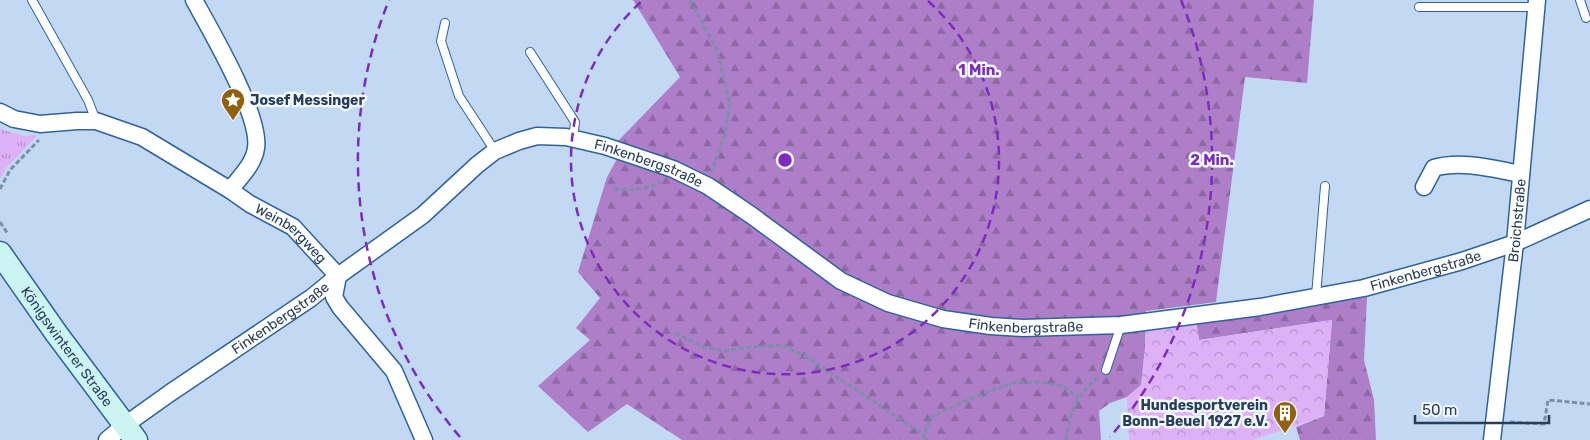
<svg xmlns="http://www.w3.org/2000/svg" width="1590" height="440" viewBox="0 0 1590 440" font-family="Rubik,sans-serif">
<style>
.grass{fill:url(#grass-tufts)}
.forest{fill:url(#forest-firs)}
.park{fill:url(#park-crowns)}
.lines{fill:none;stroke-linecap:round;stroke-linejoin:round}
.lane-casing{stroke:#2f629c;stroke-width:10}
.street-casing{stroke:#2f629c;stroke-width:19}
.secondary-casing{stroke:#2f629c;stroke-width:25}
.path{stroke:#7a90aa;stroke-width:3;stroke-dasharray:5 2.5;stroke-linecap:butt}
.lane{stroke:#fff;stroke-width:8}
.street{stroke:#fff;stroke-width:16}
.secondary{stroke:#ccf4f3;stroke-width:22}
.ring{fill:none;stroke:#7b2cbf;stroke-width:2.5;stroke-dasharray:9 6}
.labels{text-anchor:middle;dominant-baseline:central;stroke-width:5;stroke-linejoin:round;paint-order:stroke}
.poi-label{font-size:14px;font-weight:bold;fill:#273d58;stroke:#f2f8ff;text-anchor:start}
.street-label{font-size:14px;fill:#273d58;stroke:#f2f8ff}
.centre{fill:#7b2cbf;stroke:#f2f8ff;stroke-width:2.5}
.ring-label{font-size:15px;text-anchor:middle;font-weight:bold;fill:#7b2cbf;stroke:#f2f8ff;stroke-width:5;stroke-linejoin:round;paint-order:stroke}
</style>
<defs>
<pattern id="grass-tufts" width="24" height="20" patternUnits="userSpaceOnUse" patternTransform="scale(1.25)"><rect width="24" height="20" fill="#deb1f7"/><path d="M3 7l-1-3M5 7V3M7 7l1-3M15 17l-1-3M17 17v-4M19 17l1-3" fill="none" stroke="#b491cb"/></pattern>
<pattern id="forest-firs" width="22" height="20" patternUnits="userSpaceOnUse" patternTransform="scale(1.25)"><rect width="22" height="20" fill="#ae7ec8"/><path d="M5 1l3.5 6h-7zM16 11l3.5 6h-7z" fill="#8e68a5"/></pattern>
<pattern id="park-crowns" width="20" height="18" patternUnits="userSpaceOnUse" patternTransform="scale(1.25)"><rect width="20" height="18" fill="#deb1f7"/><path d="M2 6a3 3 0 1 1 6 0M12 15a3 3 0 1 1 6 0" fill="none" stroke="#b491cb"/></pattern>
</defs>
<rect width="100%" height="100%" fill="#c3d9f3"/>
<polygon class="grass" points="0,129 24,136 38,135 7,167 0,179"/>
<g class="forest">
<polygon points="633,0 1314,0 1307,83 1245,77 1216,302 1146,311 1145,350 1141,385 1127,397 1110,403 1099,411 1101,440 682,440 627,404 588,432 538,386 590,340 576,328 600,298 578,272 607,177 617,159 618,141 680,77"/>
<polygon points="1367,297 1364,360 1374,400 1376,440 1300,440 1296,427 1324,416 1332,320 1199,340 1196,321"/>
</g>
<polygon class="park" points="1332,320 1324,416 1253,440 1129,440 1127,397 1141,385 1147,329 1196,321 1199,340"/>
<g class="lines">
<g class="lane-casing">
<g id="lane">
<polyline points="32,0 88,100 96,121"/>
<polyline points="1580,0 1586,18"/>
<polyline points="1419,7 1536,7"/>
<polyline points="445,23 441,41 459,96 495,151"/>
<polyline points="530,52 575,122 573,139"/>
<polyline points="1316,296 1325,186"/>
<polyline points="1106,370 1121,325"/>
</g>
</g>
<g class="street-casing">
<g id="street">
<path d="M 194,0 C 211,31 261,116 256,148 C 254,164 240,177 230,190"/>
<path id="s1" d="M 0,112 L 14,119 L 40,124 L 77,121 L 96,121 L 142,137 L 230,190 L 250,204 L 293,227 L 338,276"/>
<path d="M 1424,187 L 1434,168 C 1462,160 1493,169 1521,174"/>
<polyline points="338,276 334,297 340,307 394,371 424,440"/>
<path id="s2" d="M 107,440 L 125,425 L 170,393 L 311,298 L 338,276 L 423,215 L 477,165 L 495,151 L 519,141 L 537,136 L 566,137 L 605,146 L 673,169 L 708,186 L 751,215 L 841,281 L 888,303 L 943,319 L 991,326 L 1023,328 L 1121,325 L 1260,307 L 1364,288 L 1462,261 L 1515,243 L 1590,209"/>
<path id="s3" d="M 1492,440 L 1515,243 L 1537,0"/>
</g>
</g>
<g class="secondary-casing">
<g id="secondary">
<path id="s4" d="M 0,253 L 56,333 L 136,440"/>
</g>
</g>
<g class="path">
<polyline points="690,0 717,50 730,104 725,134 712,171"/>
<polyline points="0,189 10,170 39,140"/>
<path d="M 614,189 C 631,190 646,190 662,182"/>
<polyline points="0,222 8,234"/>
<polyline points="675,333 704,347 725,351 752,347 783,345 808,358 924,435"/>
<polyline points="1510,422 1544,424 1548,400 1590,404"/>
<polyline points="925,440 924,435 931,417 974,397 1016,382 1039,382 1063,386 1078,397"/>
<path d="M 1066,440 C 1070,410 1075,398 1098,377"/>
</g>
<use href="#lane" class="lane"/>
<use href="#street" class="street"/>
<use href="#secondary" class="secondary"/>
</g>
<g class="ring">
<path d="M928 1A214 214 0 1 1 642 1"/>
<path d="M460 437A427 427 0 0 1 389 0M1181 0A427 427 0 0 1 1110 437"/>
</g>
<defs>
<g id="sight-pin" transform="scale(1.25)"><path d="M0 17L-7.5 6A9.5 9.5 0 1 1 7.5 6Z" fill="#92610f" stroke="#f2f8ff"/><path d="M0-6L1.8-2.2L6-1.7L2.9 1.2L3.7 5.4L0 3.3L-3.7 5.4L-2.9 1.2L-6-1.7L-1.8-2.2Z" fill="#fff"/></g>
<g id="building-pin" transform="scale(1.25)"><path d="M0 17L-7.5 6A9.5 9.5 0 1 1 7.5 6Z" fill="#92610f" stroke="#f2f8ff"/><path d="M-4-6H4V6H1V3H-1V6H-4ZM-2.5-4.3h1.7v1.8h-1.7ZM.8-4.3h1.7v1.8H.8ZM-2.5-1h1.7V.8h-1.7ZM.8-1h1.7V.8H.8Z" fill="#fff"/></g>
</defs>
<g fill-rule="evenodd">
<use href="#sight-pin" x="233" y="100"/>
<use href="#building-pin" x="1285" y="413"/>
</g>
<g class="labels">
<g class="poi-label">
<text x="250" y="100">Josef Messinger</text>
<text x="1268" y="405" text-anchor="end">Hundesportverein<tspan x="1268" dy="16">Bonn-Beuel 1927 e.V.</tspan></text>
</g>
<g class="street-label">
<text stroke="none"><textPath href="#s2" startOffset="645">Finkenbergstraße</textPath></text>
<text stroke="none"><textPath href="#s3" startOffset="221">Broichstraße</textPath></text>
<text stroke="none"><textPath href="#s1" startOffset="325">Weinbergweg</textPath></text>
<text stroke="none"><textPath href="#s2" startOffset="1470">Finkenbergstraße</textPath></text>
<text stroke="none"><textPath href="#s2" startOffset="212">Finkenbergstraße</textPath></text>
<text stroke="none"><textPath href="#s2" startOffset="1065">Finkenbergstraße</textPath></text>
<text stroke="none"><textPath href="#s4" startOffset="115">Königswinterer Straße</textPath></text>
</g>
</g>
<circle cx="785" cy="160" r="8" class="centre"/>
<g class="ring-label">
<text x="979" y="75">1 Min.</text>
<text x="1212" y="165">2 Min.</text>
</g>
<path d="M1415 415v8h134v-8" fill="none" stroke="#273d58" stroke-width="2.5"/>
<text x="1422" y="415" font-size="15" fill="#273d58" stroke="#f2f8ff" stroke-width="4" paint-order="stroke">50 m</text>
</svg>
